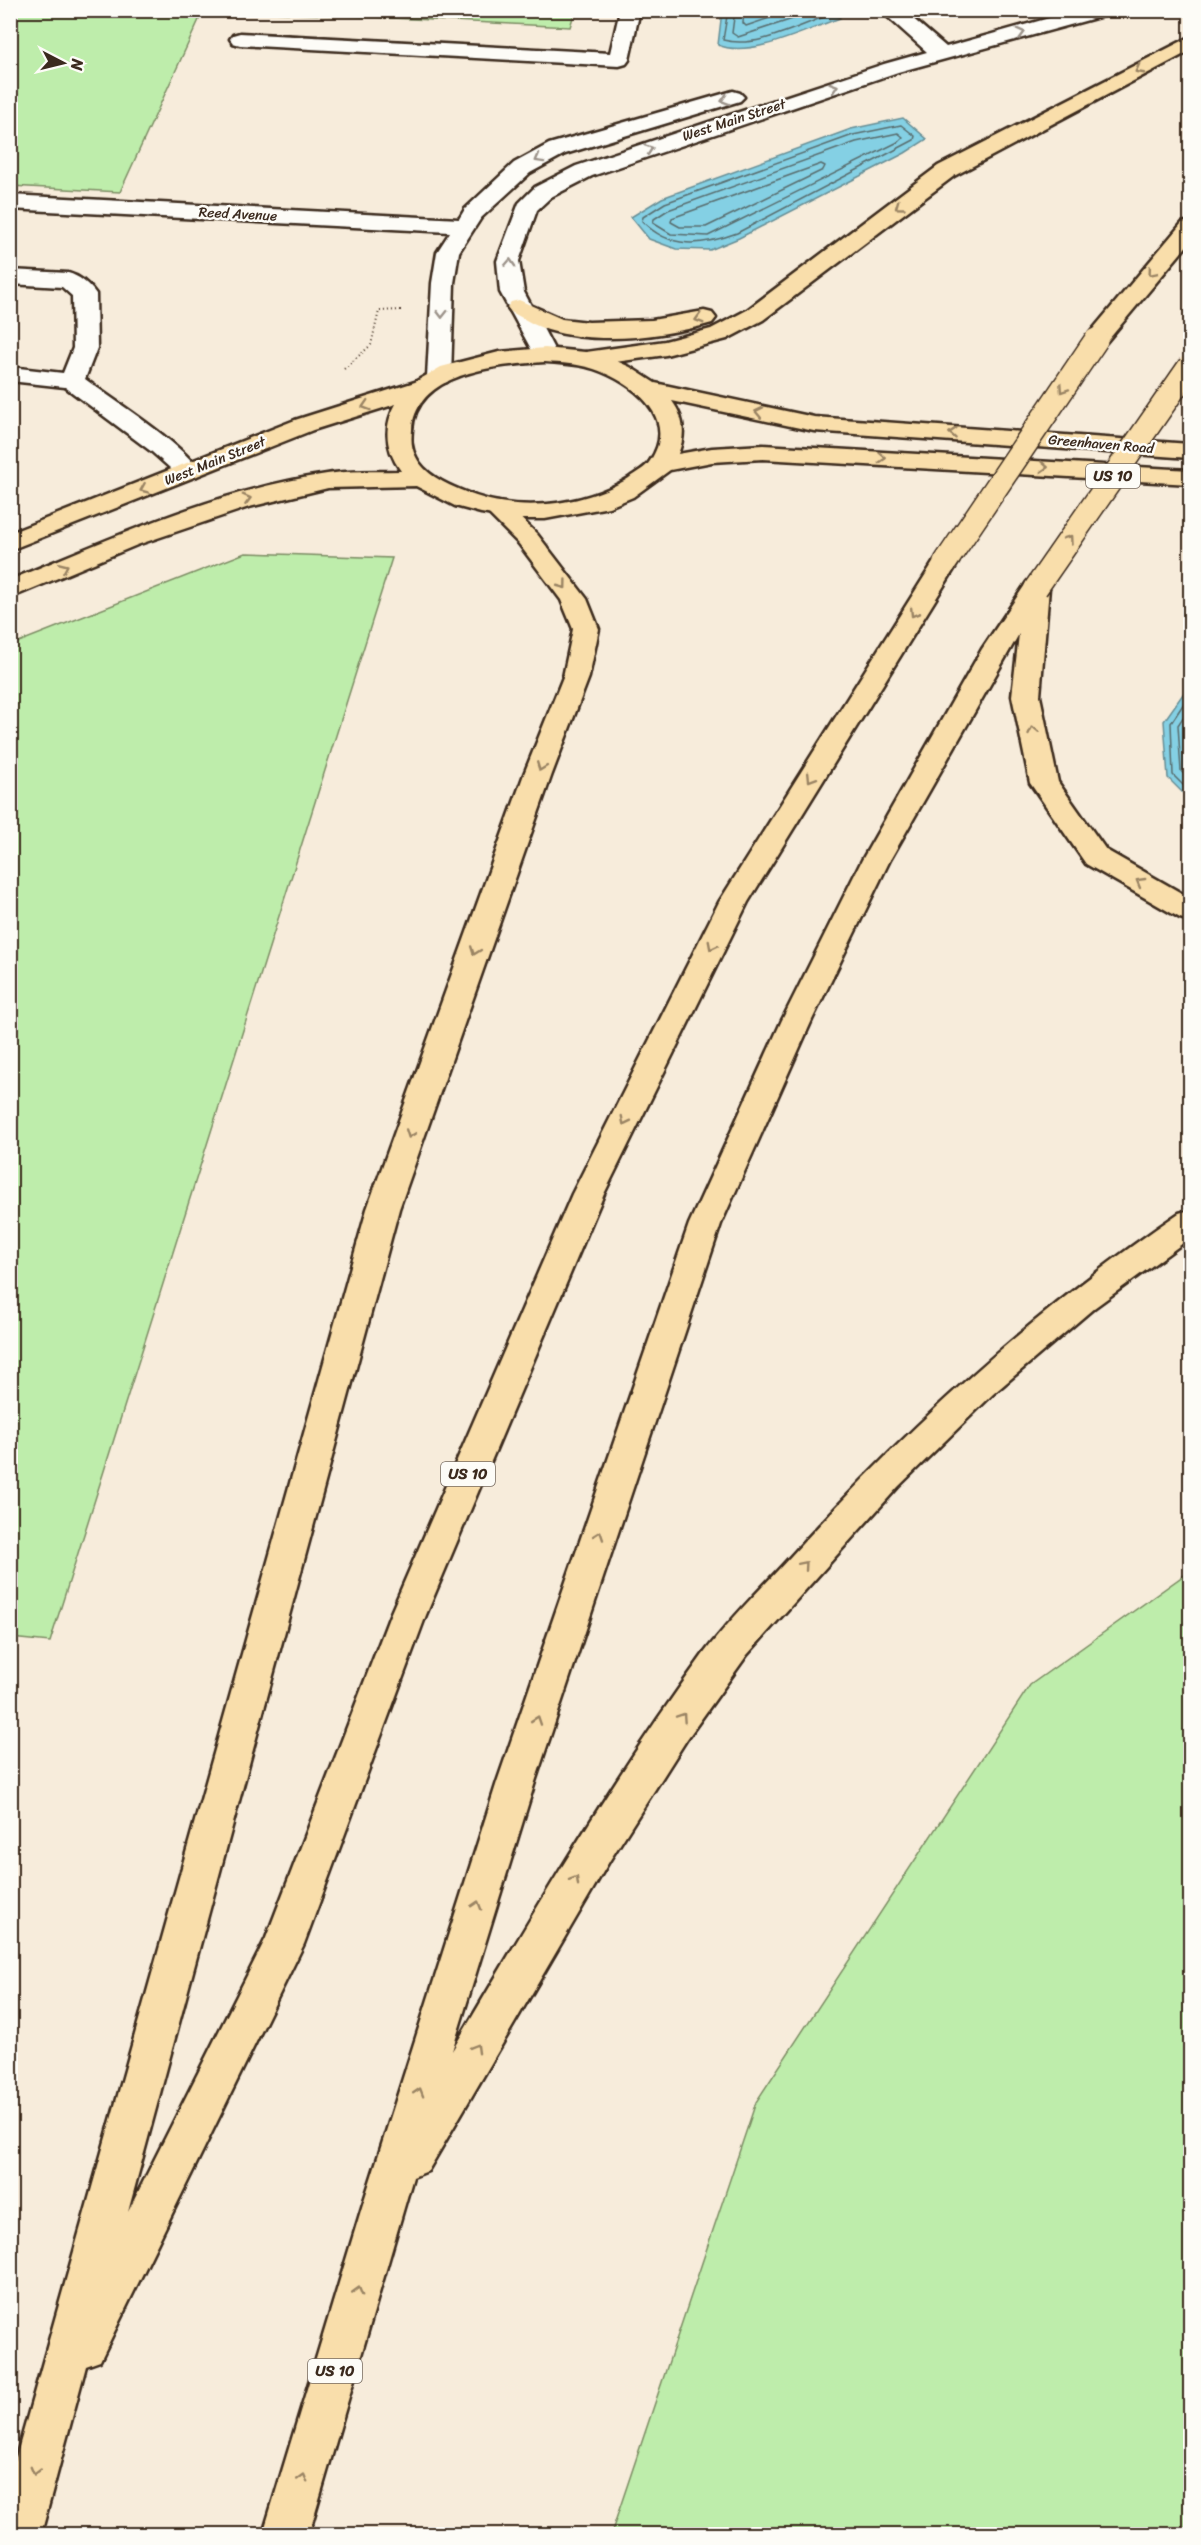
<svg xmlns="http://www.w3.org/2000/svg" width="1201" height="2545" viewBox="0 0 1201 2545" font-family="Sriracha,sans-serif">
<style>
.green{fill:#beedab;stroke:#7c8c64;stroke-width:1.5}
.water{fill:#84d0e4;stroke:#678e95;stroke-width:1.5}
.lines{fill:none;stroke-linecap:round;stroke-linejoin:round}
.shore{stroke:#586c6d;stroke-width:1.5}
.minor-casing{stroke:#3b2a1e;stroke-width:5}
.major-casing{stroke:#3b2a1e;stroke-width:5}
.highway-casing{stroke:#3b2a1e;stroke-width:5}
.path{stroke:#3b2a1e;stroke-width:2;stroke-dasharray:1 3;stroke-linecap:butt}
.minor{fill:#fdfcf7;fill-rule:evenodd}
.major{fill:#f9deab;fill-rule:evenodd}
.highway{fill:#f9deab;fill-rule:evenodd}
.highway-bridge-casing{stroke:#3b2a1e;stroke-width:26;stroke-linecap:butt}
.highway-bridge{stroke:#f9deab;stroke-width:23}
.oneway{stroke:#9c938a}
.oneway2{stroke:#9a8464}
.labels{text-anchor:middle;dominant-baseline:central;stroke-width:5;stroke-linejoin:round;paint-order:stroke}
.far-street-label{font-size:14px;fill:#3b2a1e;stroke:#fdfcf7}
.shield{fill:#fdfcf7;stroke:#75695f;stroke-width:1.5}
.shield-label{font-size:15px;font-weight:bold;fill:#3b2a1e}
</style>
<rect width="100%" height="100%" fill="#f7ecdb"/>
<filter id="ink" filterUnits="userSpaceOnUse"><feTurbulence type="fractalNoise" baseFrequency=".0167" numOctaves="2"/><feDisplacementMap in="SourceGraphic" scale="12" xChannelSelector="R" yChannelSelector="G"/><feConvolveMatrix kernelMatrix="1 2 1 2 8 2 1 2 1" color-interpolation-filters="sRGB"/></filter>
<g filter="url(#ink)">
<g class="green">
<polygon points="10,11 203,11 120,192 11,186"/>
<polygon points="251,11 575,11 570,27"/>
<polygon points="245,553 392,558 50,1642 11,1638 11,645"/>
<polygon points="1190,1571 1190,2534 611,2534 756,2102 1030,1685"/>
</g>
<g class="water">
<path d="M 722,11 L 832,11 L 840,18 C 808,29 750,59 718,45 Z"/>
<polygon points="903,118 927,139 905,153 739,238 710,250 676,249 649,239 631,217 662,198 851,129"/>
<polygon points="1190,684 1190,800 1168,778 1164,721"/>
</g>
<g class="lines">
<g class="shore">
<path d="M 728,10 L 723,40 C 756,49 795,27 827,16 L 829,10"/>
<polyline points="735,10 732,33 738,37 820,10"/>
<polyline points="744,10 743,23 746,26 793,10"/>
<path d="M 901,125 L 915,136 L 914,140 L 737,233 C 702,246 670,250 642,221 L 643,217 L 665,203 L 853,135 Z"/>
<polygon points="898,133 903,137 898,142 708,236 671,234 653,223 654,219 668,210 856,142"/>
<polygon points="821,164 825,166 823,170 706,227 680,227 671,222 672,218"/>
<polyline points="1190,694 1171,723 1173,775 1190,792"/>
<polyline points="1190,707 1178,725 1181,771 1190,781"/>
</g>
<g class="minor-casing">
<g id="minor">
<polygon points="620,10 640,10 629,60 626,64 619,66 240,45 233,43 230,39 233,35 240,33 610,53"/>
<polygon points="880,10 903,10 946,47 1078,10 1113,10 1110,14 898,72 592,176 551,197 537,210 519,261 524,292 557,355 553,360 537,360 500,292 497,261 519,203 535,187 576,166 884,64 927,52"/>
<polygon points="733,91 740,93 744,97 740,101 565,154 530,173 481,218 459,252 454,283 451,377 447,382 439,384 431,382 427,377 432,283 437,252 450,232 10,209 10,195 459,219 465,209 514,163 549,144"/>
<path d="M 10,270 L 68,273 C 79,276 89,284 96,294 L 97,348 L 85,379 C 116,402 180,442 200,471 L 197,476 L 188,478 L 179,476 L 152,452 L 65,387 L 10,381 L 10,367 L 63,373 L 73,348 L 72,296 L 62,287 L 10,284 Z"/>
</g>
</g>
<g class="major-casing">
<path id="major" d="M 545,348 L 585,352 L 612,359 L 630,367 L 655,383 L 814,417 L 1190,444 L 1190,458 L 814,431 L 672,401 C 684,417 686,435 678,454 L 712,448 L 763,445 L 1190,470 L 1190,484 L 763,459 L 712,462 L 670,470 L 633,497 L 609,507 L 545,519 L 517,519 L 481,513 L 455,506 L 416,486 L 328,488 L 249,507 L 137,545 L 10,598 L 10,580 C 112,538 217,490 327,474 C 351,470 377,472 401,471 C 385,449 383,427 396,404 L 313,430 L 10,550 L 10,533 L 295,420 L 415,382 L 441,367 L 499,352 ZM 545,362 C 561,363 579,364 594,369 C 632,382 680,417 650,461 C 646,468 635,473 629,478 C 582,507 514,514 463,491 C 446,484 424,474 416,457 C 411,448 411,440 412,430 C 416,371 500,365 545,362 Z"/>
</g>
<g class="highway-casing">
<g id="highway">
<polygon points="1190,37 1190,51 954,176 763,320 727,339 666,355 586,366 578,364 574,359 578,354 586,352 665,341 711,329 747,310 938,166"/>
<polygon points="1190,221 1190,242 1104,345 1088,345 1084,340 1088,335 1182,223"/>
<path d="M 519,300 L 562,319 L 589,322 L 652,320 L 704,311 L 712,313 L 716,318 L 712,323 C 662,337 599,345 548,330 C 535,326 523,318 511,312 L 507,307 L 511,302 Z"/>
<polygon points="498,502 507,505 537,534 587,599 599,629 589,677 552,774 399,1209 128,2212 266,1938 390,1615 572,1194 719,902 936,558 945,555 954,558 958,563 748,902 604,1194 426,1615 304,1944 100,2361 86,2366 41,2534 10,2534 10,2479 367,1209 524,774 563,677 573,629 561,600 519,544 485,510 489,505"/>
<path d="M 1036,580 L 1045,582 L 1049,588 L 1040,696 L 1058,782 L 1106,850 L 1190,898 L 1190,921 L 1180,918 L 1086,864 L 1030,783 L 1012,696 L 1019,634 L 890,860 L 812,1020 L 721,1224 L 535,1782 L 452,2051 C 531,1917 610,1782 702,1656 C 729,1620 762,1588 792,1555 C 908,1426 1035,1311 1179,1213 L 1190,1210 L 1190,1238 L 1094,1308 L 993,1394 L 898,1487 L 747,1655 L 687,1739 L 610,1860 L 428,2171 L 413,2177 L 309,2534 L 263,2534 L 362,2207 L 497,1782 L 689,1224 L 782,1020 L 862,860 L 982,649 L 1027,582 Z"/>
</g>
</g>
<polyline class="path" points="344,369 371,345 379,311 401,310"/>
<use href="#minor" class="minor"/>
<use href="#major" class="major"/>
<use href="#highway" class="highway"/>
<g class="highway-bridge-casing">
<g id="highway-bridge">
<polyline points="945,563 1096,340"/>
<polyline points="1036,588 1190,366"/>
</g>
</g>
<use href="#highway-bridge" class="highway-bridge"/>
</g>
<defs><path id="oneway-chevron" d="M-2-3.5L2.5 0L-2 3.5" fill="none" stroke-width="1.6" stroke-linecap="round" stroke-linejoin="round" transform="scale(1.5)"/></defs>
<g class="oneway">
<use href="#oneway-chevron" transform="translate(1021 33) rotate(-15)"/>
<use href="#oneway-chevron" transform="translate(834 87) rotate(-18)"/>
<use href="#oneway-chevron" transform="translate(725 100) rotate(163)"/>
<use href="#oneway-chevron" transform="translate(649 149) rotate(-19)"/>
<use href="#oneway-chevron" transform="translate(539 159) rotate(151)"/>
<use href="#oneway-chevron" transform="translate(510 263) rotate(-87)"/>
<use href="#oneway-chevron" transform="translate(442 314) rotate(91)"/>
</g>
<g class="oneway2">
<use href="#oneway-chevron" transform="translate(1139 70) rotate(152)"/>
<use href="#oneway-chevron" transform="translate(899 206) rotate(144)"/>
<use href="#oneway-chevron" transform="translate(1152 272) rotate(130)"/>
<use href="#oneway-chevron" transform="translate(699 319) rotate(164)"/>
<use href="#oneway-chevron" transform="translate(1063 389) rotate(124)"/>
<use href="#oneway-chevron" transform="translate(366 406) rotate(162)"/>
<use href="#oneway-chevron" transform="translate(759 412) rotate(-168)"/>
<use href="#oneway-chevron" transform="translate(953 433) rotate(-176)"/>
<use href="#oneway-chevron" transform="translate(882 458) rotate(3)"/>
<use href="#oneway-chevron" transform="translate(1044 467) rotate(3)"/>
<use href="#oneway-chevron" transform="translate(144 489) rotate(157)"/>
<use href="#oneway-chevron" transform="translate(247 499) rotate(-14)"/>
<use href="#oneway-chevron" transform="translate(1069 539) rotate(-55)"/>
<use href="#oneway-chevron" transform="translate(64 567) rotate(-23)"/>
<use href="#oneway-chevron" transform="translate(563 585) rotate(53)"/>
<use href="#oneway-chevron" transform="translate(914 613) rotate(122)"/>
<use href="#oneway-chevron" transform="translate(1033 730) rotate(-102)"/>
<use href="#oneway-chevron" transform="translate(541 767) rotate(111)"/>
<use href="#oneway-chevron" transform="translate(811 778) rotate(122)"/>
<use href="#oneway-chevron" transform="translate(1140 882) rotate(-150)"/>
<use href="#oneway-chevron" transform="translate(712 946) rotate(117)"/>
<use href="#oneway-chevron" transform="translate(475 951) rotate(110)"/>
<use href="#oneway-chevron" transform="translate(625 1121) rotate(117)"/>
<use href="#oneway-chevron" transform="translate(410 1134) rotate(110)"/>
<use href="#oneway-chevron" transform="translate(599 1535) rotate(-71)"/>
<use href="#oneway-chevron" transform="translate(804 1565) rotate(-49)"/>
<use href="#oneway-chevron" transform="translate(682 1717) rotate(-56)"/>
<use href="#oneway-chevron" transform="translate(537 1720) rotate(-71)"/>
<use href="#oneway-chevron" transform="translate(575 1880) rotate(-60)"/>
<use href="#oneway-chevron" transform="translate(477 1905) rotate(-73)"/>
<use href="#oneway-chevron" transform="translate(476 2048) rotate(-60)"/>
<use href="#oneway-chevron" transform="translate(419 2092) rotate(-73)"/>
<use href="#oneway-chevron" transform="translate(358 2291) rotate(-74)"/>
<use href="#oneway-chevron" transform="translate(35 2471) rotate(105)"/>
<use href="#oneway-chevron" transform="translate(303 2478) rotate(-74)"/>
</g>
</g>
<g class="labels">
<g class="far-street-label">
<text transform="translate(734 120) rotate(-18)">West Main Street</text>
<text transform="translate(238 214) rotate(3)">Reed Avenue</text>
<text transform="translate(1101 444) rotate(5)">Greenhaven Road</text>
<text transform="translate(215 461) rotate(-22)">West Main Street</text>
</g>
<g class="shield">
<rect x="1086" y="464" width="54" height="24" rx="4.5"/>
<rect x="441" y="1462" width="54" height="24" rx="4.5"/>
<rect x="308" y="2359" width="54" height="24" rx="4.5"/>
</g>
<g class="shield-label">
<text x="1113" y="476">US 10</text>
<text x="468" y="1474">US 10</text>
<text x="335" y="2371">US 10</text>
</g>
</g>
<rect width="1201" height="2545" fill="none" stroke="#fdfcf7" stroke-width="36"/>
<rect x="18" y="18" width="1165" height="2509" fill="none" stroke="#3b2a1e" stroke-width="2" filter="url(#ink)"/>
<g transform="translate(63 63) rotate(97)" stroke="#fdfcf7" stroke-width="4.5" paint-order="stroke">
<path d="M0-4.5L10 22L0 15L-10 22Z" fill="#3b2a1e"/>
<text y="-9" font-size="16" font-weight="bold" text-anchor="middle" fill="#3b2a1e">N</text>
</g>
</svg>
